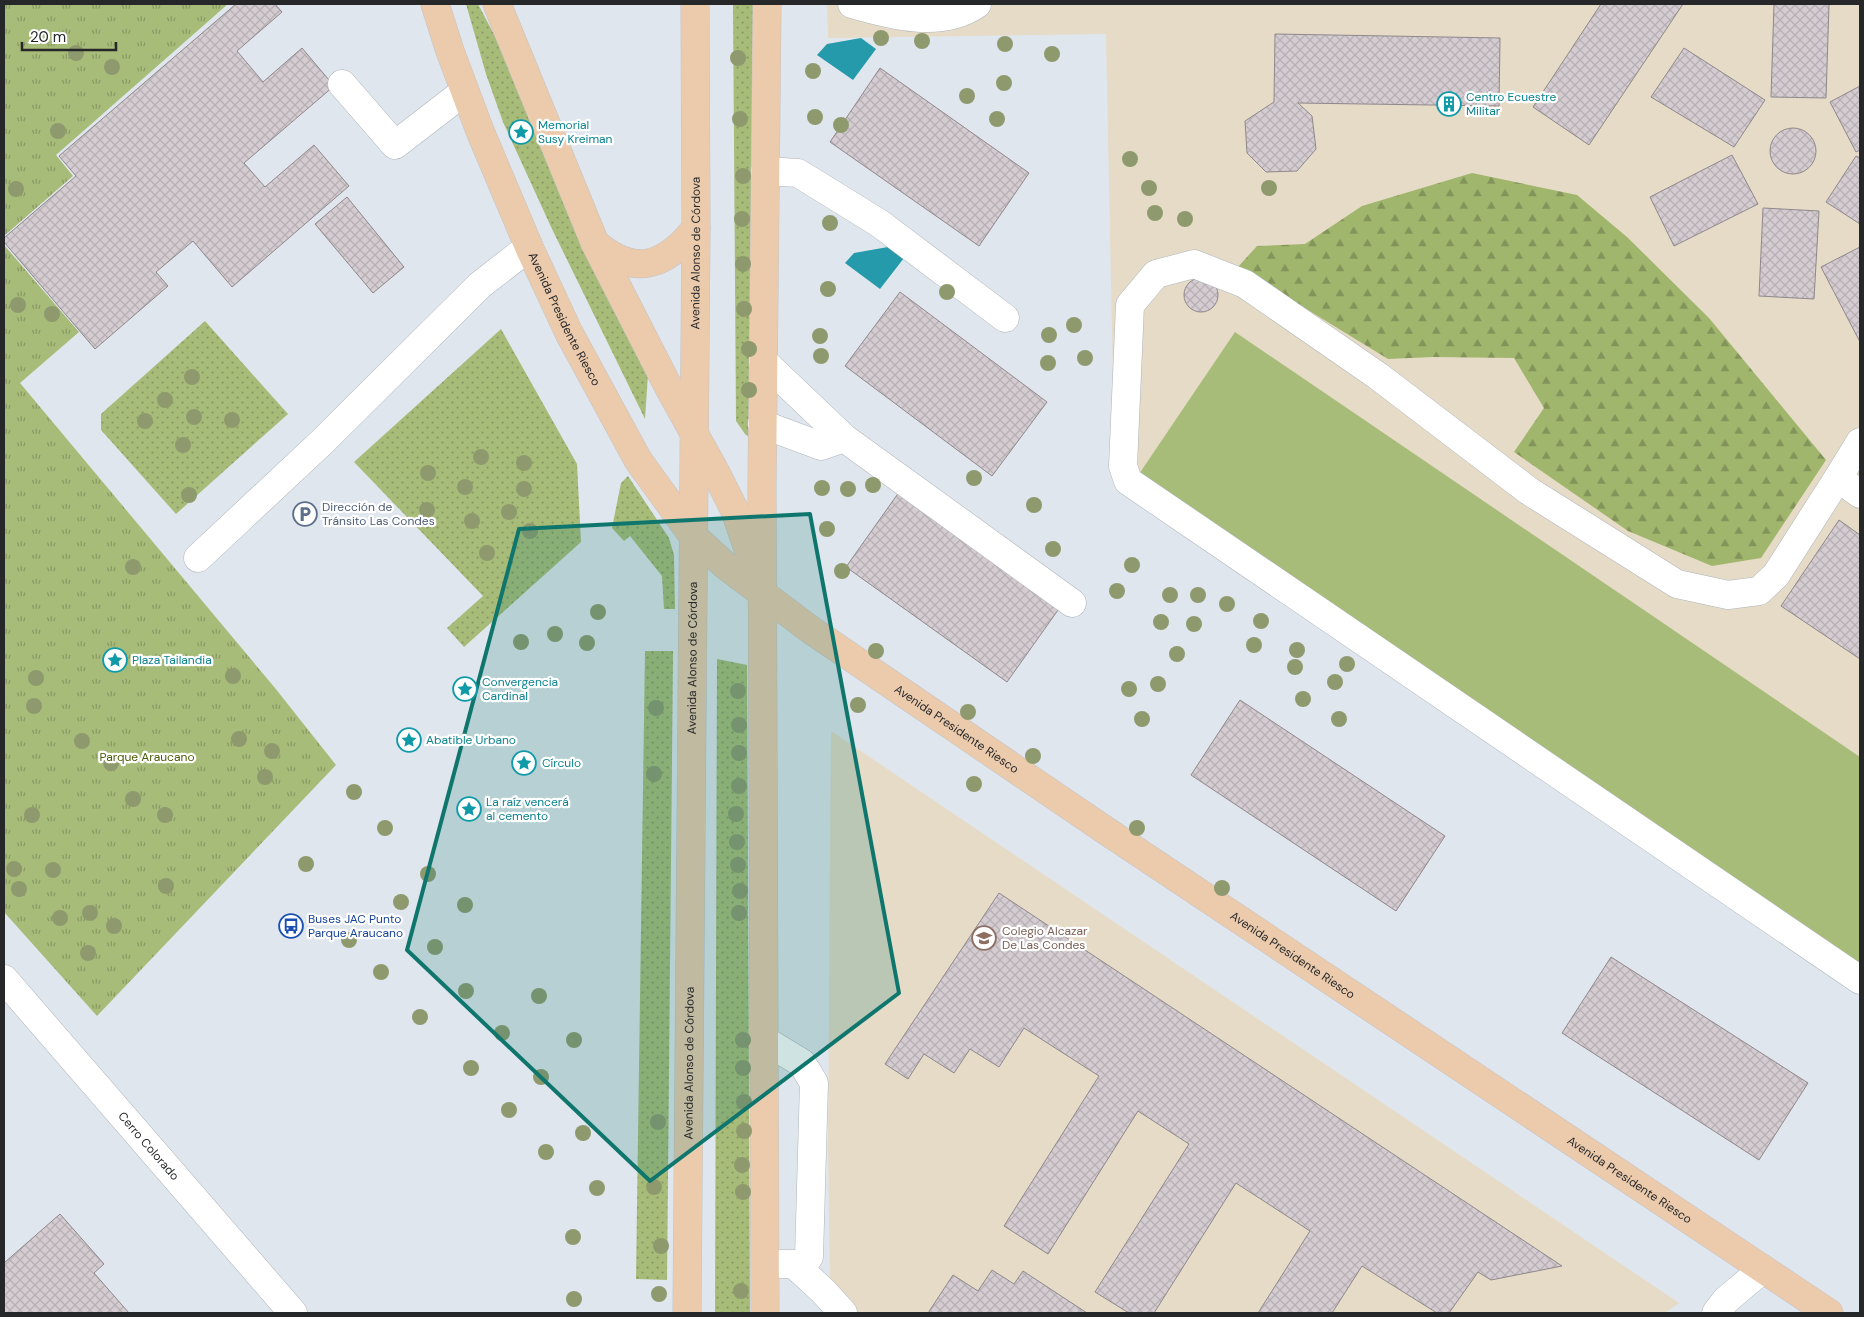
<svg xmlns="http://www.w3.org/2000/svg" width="1864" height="1317" viewBox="0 0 1864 1317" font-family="'DM Sans',sans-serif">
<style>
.education{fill:#e5dbc6}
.grass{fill:url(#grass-dots)}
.forest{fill:url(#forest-firs)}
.park{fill:url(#park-tufts)}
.pitch{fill:#a8bc79}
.water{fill:#249aaa}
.building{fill:url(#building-cross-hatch);stroke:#8f888c}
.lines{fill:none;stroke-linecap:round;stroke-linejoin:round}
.minor-casing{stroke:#afb5bb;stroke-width:29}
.major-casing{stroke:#c2c3c3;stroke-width:29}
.minor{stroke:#fff;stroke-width:28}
.major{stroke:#eccbad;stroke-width:28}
.tree{fill:#8e9a6e}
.marked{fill:#0f766e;fill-opacity:0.2;stroke:#0f766e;stroke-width:4;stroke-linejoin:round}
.labels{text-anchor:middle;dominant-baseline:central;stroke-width:4.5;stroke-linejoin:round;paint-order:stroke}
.culture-label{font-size:12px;fill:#0d838f;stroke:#fff;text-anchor:start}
.street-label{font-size:12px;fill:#252729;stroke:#fff}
.service-label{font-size:12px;fill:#4e5e75;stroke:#fff;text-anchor:start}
.park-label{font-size:12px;fill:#4a5c06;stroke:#fff}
.transit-label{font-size:12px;fill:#164399;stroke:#fff;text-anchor:start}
.education-label{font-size:12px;fill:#785e54;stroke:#fff;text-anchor:start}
</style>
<defs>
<pattern id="grass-dots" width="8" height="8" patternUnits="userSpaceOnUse" patternTransform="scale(1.25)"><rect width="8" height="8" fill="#a8bc79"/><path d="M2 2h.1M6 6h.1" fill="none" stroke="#899963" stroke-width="1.8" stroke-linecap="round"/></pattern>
<pattern id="forest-firs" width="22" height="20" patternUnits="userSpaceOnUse" patternTransform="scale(1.25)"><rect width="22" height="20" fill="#a1b66d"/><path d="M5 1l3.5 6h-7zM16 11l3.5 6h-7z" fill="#83945a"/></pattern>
<pattern id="park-tufts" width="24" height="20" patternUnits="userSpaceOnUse" patternTransform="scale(1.25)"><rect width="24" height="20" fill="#a8bc79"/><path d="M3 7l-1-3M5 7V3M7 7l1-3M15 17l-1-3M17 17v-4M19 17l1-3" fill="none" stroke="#899963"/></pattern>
<pattern id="building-cross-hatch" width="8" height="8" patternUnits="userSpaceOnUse" patternTransform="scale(1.25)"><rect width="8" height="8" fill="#d4ccd1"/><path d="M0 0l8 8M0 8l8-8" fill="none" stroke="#b6afb3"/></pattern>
</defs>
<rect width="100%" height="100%" fill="#e0e6ed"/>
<g class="education">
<polygon points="827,4 1860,4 1860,991 1115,479 1106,34 828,38"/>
<polygon points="831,731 1679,1303 1665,1313 855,1313 830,1285 828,1144"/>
</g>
<g class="grass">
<polygon points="466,4 478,4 498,42 648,374 645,419 552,229 503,122 486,74"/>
<polygon points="733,4 762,4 761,447 745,434 736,421"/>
<polygon points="205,321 288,414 176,514 101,430 101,414"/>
<polygon points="501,329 577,464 581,542 464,647 447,628 483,596 354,462"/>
<polygon points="628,476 669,538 674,555 675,609 664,609 662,576 630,536 624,541 612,528 621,483"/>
<polygon points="645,651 673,651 667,1280 636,1279"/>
<polygon points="717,659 747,665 750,1313 715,1313"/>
</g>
<polygon class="forest" points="1472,173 1577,195 1627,237 1709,318 1826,460 1761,558 1712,566 1628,531 1514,452 1544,408 1514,358 1433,357 1388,359 1238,267 1257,246 1305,244 1362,206"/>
<g class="park">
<polygon points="4,4 228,4 56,155 73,176 4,236"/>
<polygon points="4,245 79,332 20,383 275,688 336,765 97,1016 4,912"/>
</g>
<polygon class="pitch" points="1235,332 1860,757 1860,973 1135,480"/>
<g class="water">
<polygon points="861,38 876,49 853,80 817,55 827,44"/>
<polygon points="888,247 904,258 880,289 845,263 854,253"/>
</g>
<g class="building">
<polygon points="236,4 275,4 282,12 237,51 263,82 302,48 334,86 244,163 265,187 314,145 349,186 232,287 193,241 156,272 168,286 95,349 4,242 4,238 76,176 59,156"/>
<polygon points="1601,4 1683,4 1589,145 1533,107"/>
<polygon points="1774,4 1829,4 1826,98 1771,97"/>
<polygon points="1275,34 1500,38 1499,106 1298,103 1312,116 1316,149 1297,171 1266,172 1247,153 1245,121 1274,102"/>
<polygon points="1684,48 1765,100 1734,147 1651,97"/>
<polygon points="880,68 1029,173 979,246 830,142"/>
<polygon points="1860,86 1860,150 1856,152 1830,102"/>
<circle cx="1793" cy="151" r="23"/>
<polygon points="1732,155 1758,204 1674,246 1650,197"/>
<polygon points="1856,156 1860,158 1860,224 1826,202"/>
<polygon points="347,197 404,267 373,293 315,224"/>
<polygon points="1763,208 1819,211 1814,299 1759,296"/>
<polygon points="1860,247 1860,342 1821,267"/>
<circle cx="1201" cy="295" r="17"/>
<polygon points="900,292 1047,402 992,476 845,366"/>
<polygon points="902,488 1063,603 1007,682 846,567"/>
<polygon points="1839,520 1860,535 1860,659 1781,606"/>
<polygon points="1240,700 1445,836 1396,911 1191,775"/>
<polygon points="999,893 1562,1266 1491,1280 1478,1272 1449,1313 1437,1313 1362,1266 1332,1313 1258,1313 1310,1231 1236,1183 1154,1313 1129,1313 1095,1292 1189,1144 1138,1111 1048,1254 1004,1226 1099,1076 1024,1028 999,1067 970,1049 954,1073 924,1054 908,1079 885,1064"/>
<polygon points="1611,957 1808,1083 1759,1160 1562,1033"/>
<polygon points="60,1214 104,1264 94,1273 129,1313 4,1313 4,1263"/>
<polygon points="992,1270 1014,1284 1023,1271 1087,1313 928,1313 953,1275 978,1291"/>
</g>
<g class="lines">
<g class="minor-casing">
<g id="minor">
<path d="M 852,4 C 890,15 941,29 977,4"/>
<polyline points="342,84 395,145 465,91"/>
<polyline points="765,171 798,173 879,223 1005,318"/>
<polyline points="763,361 844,438 1072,603"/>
<polyline points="762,424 821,446 844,438"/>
<polyline points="1860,442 1838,478 1860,494"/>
<polyline points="1838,478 1776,575 1759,591 1728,595 1677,584 1529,491 1378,376 1245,284 1194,264 1156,274 1130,305 1123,466 1128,481 1860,980"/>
<polyline points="198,558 323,441 480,285 529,247"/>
<path id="s1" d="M 4,979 L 293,1313"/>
<polyline points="764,1040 802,1063 814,1083 809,1257 799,1269"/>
<polyline points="782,1264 794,1264 824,1292 843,1313"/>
<polyline points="1716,1313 1726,1300 1763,1269"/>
</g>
</g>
<g class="major-casing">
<g id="major">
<path id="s2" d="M 435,4 L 450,51 L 480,131 L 529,247 L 569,333 L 638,460 L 693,536 L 726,566 L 811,630 L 1102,828 L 1829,1313"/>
<polyline points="497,4 595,243 668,386 716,473 735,511 755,569"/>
<path d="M 595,243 C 635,278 666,266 696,228"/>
<path id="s3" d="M 687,1313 L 696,228 L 695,4"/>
<polyline points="765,1313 762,486 767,4"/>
</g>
</g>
<use href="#minor" class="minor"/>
<use href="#major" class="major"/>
</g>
<g class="tree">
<circle cx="881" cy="38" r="8"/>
<circle cx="922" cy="41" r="8"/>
<circle cx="1005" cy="44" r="8"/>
<circle cx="76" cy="53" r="8"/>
<circle cx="1052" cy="54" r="8"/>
<circle cx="738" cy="58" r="8"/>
<circle cx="112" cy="67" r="8"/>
<circle cx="813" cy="71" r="8"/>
<circle cx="1004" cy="83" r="8"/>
<circle cx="967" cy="96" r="8"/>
<circle cx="815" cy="117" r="8"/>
<circle cx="740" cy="119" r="8"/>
<circle cx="997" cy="119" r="8"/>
<circle cx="841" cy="125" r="8"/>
<circle cx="58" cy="131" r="8"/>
<circle cx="1130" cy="159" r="8"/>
<circle cx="743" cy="176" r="8"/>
<circle cx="1149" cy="188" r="8"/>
<circle cx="1269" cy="188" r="8"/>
<circle cx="16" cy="189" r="8"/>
<circle cx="1155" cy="213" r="8"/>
<circle cx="742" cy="219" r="8"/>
<circle cx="1185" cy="219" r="8"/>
<circle cx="830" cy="223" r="8"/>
<circle cx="743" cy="264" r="8"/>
<circle cx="828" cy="289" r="8"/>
<circle cx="947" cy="292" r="8"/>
<circle cx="18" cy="305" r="8"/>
<circle cx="744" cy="309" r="8"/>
<circle cx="52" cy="314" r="8"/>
<circle cx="1074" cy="325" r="8"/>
<circle cx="1049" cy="335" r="8"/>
<circle cx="820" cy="336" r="8"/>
<circle cx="749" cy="349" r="8"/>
<circle cx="821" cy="356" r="8"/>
<circle cx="1085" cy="358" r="8"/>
<circle cx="1048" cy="363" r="8"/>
<circle cx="192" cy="377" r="8"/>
<circle cx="749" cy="390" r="8"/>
<circle cx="165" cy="400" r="8"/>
<circle cx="194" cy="417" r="8"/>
<circle cx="232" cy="420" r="8"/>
<circle cx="145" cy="421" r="8"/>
<circle cx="183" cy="445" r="8"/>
<circle cx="481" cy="457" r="8"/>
<circle cx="524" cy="463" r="8"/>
<circle cx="428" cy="473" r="8"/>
<circle cx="974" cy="478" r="8"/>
<circle cx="873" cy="485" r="8"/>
<circle cx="465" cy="487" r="8"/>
<circle cx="822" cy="488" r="8"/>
<circle cx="524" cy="489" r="8"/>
<circle cx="848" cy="489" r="8"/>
<circle cx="189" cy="495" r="8"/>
<circle cx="1034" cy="505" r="8"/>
<circle cx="427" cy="510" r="8"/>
<circle cx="509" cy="512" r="8"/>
<circle cx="472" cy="521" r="8"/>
<circle cx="827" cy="529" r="8"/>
<circle cx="530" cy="531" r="8"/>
<circle cx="1053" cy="549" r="8"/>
<circle cx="487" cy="553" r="8"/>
<circle cx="1132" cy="565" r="8"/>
<circle cx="133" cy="567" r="8"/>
<circle cx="842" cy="571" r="8"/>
<circle cx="1117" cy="591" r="8"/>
<circle cx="1170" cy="595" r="8"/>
<circle cx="1198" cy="595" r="8"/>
<circle cx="1227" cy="604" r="8"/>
<circle cx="598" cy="612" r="8"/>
<circle cx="1261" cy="621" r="8"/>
<circle cx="1161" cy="622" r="8"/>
<circle cx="1194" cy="624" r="8"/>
<circle cx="555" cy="634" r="8"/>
<circle cx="521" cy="642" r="8"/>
<circle cx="587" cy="643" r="8"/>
<circle cx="1254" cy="645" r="8"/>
<circle cx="1297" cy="650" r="8"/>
<circle cx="876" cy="651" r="8"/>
<circle cx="1177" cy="654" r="8"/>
<circle cx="1347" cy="664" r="8"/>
<circle cx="1295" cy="667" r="8"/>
<circle cx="233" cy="676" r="8"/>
<circle cx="36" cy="678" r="8"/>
<circle cx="1335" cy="682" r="8"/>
<circle cx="1158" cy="684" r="8"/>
<circle cx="1129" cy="689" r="8"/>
<circle cx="738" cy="691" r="8"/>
<circle cx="1303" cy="699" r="8"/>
<circle cx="858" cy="705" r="8"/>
<circle cx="34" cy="706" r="8"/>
<circle cx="656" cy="708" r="8"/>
<circle cx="968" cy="712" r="8"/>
<circle cx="1142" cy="719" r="8"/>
<circle cx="1339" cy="719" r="8"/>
<circle cx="739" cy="725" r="8"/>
<circle cx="239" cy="739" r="8"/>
<circle cx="82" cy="741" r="8"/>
<circle cx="272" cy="751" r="8"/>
<circle cx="739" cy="753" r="8"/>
<circle cx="1033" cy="756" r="8"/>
<circle cx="111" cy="763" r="8"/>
<circle cx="654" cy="774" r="8"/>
<circle cx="265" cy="777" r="8"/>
<circle cx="974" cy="784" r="8"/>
<circle cx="739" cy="786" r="8"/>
<circle cx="354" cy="792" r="8"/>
<circle cx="133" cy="799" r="8"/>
<circle cx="736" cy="814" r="8"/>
<circle cx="32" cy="815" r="8"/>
<circle cx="165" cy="815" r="8"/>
<circle cx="385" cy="828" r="8"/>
<circle cx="1137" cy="828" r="8"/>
<circle cx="737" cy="842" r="8"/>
<circle cx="306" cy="864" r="8"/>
<circle cx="738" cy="865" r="8"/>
<circle cx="14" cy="869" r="8"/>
<circle cx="53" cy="870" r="8"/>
<circle cx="428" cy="874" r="8"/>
<circle cx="166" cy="886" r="8"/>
<circle cx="1222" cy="888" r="8"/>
<circle cx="19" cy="889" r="8"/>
<circle cx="740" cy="891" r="8"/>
<circle cx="401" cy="902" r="8"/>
<circle cx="465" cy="905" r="8"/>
<circle cx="90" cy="913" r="8"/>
<circle cx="739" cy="913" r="8"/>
<circle cx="60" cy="918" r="8"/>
<circle cx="114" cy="926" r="8"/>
<circle cx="349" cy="940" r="8"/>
<circle cx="435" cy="947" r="8"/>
<circle cx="88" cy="953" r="8"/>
<circle cx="381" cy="972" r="8"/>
<circle cx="466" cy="991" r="8"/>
<circle cx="539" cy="996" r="8"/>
<circle cx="420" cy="1017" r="8"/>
<circle cx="502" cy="1033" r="8"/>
<circle cx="574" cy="1040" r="8"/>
<circle cx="743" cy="1040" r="8"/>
<circle cx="471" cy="1068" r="8"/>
<circle cx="743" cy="1068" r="8"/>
<circle cx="541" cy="1077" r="8"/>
<circle cx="744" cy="1102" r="8"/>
<circle cx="509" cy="1110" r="8"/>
<circle cx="658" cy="1122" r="8"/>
<circle cx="744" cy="1131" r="8"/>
<circle cx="583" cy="1133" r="8"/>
<circle cx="546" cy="1152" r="8"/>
<circle cx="742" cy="1165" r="8"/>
<circle cx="654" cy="1187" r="8"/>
<circle cx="597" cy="1188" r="8"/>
<circle cx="743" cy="1192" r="8"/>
<circle cx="573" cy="1237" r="8"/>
<circle cx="661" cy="1246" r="8"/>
<circle cx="741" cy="1291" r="8"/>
<circle cx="659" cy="1294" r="8"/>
<circle cx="574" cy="1299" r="8"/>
</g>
<path class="marked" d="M 810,514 L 899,993 L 650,1181 L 407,950 L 519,529 Z"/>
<defs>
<g id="building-ring" transform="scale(1.25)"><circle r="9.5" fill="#fff" stroke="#0f9aa8" stroke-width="1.5"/><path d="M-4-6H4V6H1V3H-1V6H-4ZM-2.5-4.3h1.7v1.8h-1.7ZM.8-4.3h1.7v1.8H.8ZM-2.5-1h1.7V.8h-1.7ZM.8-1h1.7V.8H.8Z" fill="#0f9aa8"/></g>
<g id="sight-ring" transform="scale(1.25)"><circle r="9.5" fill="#fff" stroke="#0f9aa8" stroke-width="1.5"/><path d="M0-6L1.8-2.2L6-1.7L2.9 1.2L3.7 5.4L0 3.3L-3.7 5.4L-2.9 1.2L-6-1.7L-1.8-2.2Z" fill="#0f9aa8"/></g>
<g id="parking-ring" transform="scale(1.25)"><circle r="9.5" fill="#fff" stroke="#5c6f8a" stroke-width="1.5"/><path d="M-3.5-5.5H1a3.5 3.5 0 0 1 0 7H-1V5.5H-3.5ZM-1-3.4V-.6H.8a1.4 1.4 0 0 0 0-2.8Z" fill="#5c6f8a"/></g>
<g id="bus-ring" transform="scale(1.25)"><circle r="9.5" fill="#fff" stroke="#1a4fb4" stroke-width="1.5"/><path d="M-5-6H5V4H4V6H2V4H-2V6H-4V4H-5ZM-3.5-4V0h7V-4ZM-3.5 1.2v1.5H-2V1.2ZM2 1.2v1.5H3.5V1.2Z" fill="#1a4fb4"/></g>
<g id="school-ring" transform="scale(1.25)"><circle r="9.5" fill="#fff" stroke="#8d6e63" stroke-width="1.5"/><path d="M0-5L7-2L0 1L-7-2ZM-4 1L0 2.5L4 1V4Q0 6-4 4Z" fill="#8d6e63"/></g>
</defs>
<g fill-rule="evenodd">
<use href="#building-ring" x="1449" y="104"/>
<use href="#sight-ring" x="521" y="132"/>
<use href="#parking-ring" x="305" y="514"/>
<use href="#sight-ring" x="115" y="660"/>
<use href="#sight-ring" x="465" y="689"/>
<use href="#sight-ring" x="409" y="740"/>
<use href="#sight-ring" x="524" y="763"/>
<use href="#sight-ring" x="469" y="809"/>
<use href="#bus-ring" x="291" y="926"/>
<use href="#school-ring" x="984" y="938"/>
</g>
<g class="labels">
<g class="culture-label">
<text x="1466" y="97">Centro Ecuestre<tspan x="1466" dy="14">Militar</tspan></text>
<text x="538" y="125">Memorial<tspan x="538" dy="14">Susy Kreiman</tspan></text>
<text x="132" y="660">Plaza Tailandia</text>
<text x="482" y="682">Convergencia<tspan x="482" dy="14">Cardinal</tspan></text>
<text x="426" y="740">Abatible Urbano</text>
<text x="542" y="763">Círculo</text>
<text x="486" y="802">La raíz vencerá<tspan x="486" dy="14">al cemento</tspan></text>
</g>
<g class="street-label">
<text stroke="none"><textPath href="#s3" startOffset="1060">Avenida Alonso de Córdova</textPath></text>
<text stroke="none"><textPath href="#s2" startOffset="341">Avenida Presidente Riesco</textPath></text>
<text stroke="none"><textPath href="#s3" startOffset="655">Avenida Alonso de Córdova</textPath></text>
<text stroke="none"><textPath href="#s2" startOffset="921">Avenida Presidente Riesco</textPath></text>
<text stroke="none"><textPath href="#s2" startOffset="1326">Avenida Presidente Riesco</textPath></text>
<text stroke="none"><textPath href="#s3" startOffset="250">Avenida Alonso de Córdova</textPath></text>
<text stroke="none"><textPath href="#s1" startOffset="221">Cerro Colorado</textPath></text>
<text stroke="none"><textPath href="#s2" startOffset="1731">Avenida Presidente Riesco</textPath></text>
</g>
<g class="service-label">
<text x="322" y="507">Dirección de<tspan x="322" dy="14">Tránsito Las Condes</tspan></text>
</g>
<g class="park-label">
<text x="147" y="757">Parque Araucano</text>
</g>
<g class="transit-label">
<text x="308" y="919">Buses JAC Punto<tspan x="308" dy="14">Parque Araucano</tspan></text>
</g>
<g class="education-label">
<text x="1002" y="931">Colegio Alcazar<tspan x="1002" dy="14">De Las Condes</tspan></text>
</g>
</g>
<rect width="1864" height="1317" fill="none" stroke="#252729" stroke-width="10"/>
<path d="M22 42v8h94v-8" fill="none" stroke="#252729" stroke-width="2.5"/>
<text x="30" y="42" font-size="15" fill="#252729" stroke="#ffffff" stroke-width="4" paint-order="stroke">20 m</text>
</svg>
